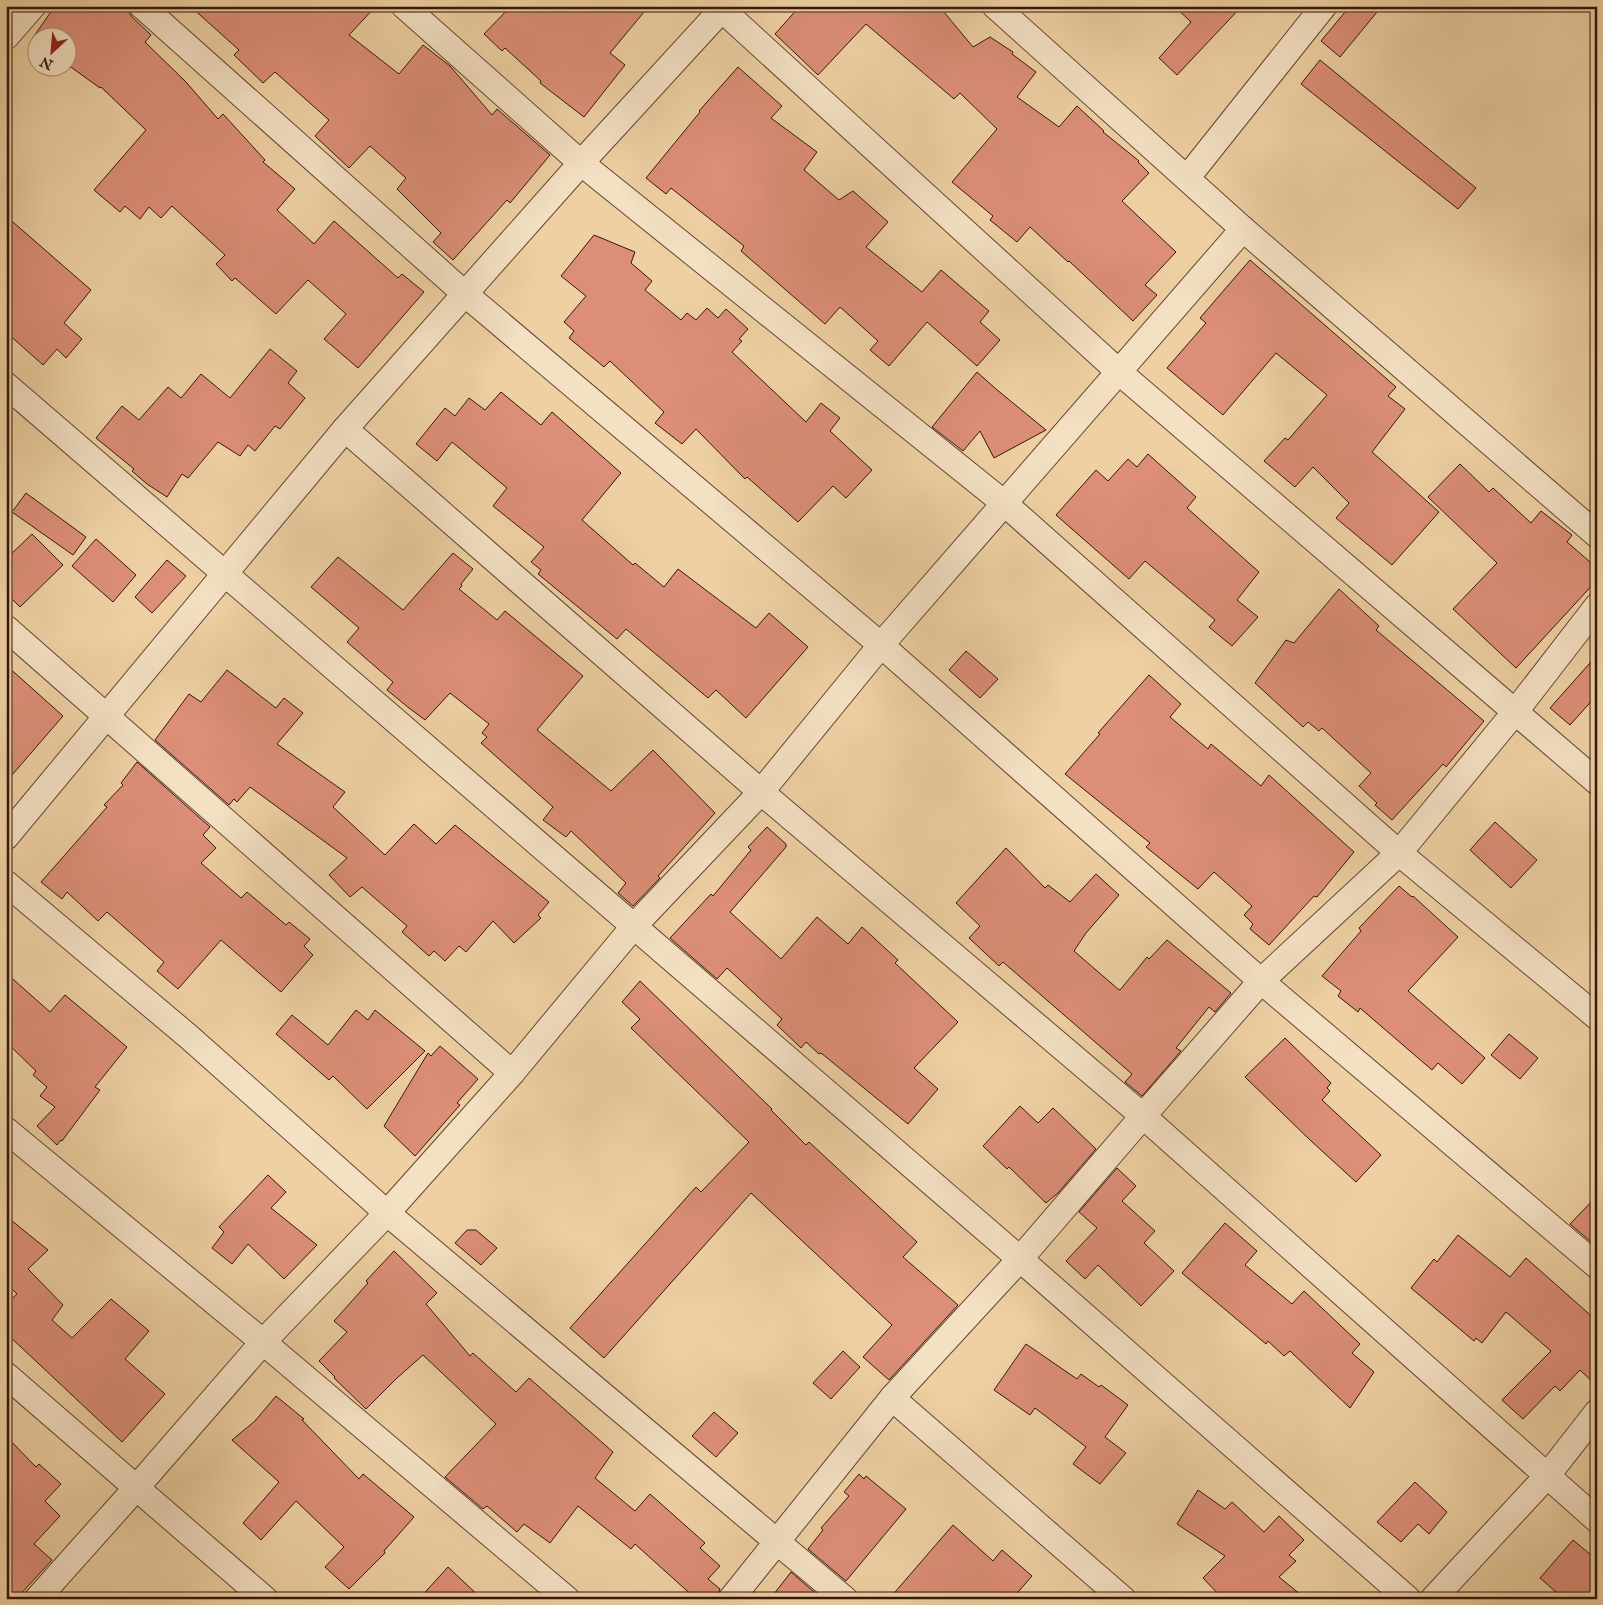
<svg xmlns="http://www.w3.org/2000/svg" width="1603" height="1605" viewBox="0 0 1603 1605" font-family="'IM FELL English',serif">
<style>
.building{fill:#dc8e78;stroke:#35170c}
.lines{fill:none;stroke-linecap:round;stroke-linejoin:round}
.minor-casing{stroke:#634532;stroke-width:27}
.minor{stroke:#f4e0c3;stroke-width:25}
</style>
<rect width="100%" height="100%" fill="#eed0a2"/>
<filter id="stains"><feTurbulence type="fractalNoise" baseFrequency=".004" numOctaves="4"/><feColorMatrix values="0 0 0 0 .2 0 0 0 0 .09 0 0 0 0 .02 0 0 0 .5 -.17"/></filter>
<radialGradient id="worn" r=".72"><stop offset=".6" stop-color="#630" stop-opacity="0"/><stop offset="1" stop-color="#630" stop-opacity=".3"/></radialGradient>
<g class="building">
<polygon points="55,6 125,6 132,17 151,35 145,42 186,82 218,119 223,114 265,160 263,162 295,189 277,210 314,244 334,221 398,278 402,274 424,292 358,368 324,339 346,314 308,280 276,314 235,278 232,281 216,264 225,255 172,206 161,218 149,207 140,219 125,206 120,212 94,190 146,130 101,87 100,88 68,65 68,38 38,38 38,43 32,39"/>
<polygon points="190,6 376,6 349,35 399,74 423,45 450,66 492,115 497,109 550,155 510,203 507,200 453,260 433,242 441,233 397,189 406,178 370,146 349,168 315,136 329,120 275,72 263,83 234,55 239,50"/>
<polygon points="511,6 649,6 610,53 625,65 584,117 540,83 541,81 505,48 502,51 484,34"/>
<polygon points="800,6 939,6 973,47 990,37 1013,52 1012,54 1036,72 1017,97 1059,127 1077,106 1104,131 1103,132 1139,161 1138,162 1149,173 1122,201 1176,252 1145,285 1157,295 1133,321 1069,261 1068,262 1030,227 1017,242 990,220 993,216 952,182 997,129 960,93 954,99 866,24 818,75 775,34"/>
<polygon points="1174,6 1242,6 1177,75 1159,58 1191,22"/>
<polygon points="1350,6 1382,6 1340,57 1321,41"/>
<polygon points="1320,60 1476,188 1458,209 1301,84"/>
<polygon points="738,67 782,106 771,118 817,152 804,170 839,200 853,191 888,222 866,247 922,292 941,270 989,311 980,322 1000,340 977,366 927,322 889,366 870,350 878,341 840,307 825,324 741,251 744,246 671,188 666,194 646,178 700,112 699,111"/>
<polygon points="6,216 91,290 64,323 82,339 66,358 57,349 43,365 6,332"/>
<polygon points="594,235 635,252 631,263 652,281 645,290 681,320 687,313 696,320 707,308 718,318 726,309 748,329 739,339 742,341 732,352 806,422 821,403 840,418 830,431 872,470 846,498 833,486 798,522 747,477 745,479 696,429 682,444 655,423 664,412 610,361 604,367 569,338 574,331 564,322 586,296 561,276"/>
<polygon points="1250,260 1396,387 1388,396 1405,409 1372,452 1439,512 1392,565 1336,518 1349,503 1313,467 1295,487 1264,461 1285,438 1288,440 1327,395 1276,353 1223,415 1167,368 1206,323 1200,318"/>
<polygon points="270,349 297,371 288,383 305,398 280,429 275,426 255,451 248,445 240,456 218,442 188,478 182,474 167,497 147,484 132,471 134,469 96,438 122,406 139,420 168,387 181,398 201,374 230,398"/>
<polygon points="977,372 996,389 1046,430 994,458 980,431 963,451 932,427"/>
<polygon points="501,392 541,425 552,412 621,473 582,520 633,565 635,563 664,587 678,569 756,628 769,613 808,647 746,718 716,690 708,698 626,629 617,639 538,574 541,570 531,562 544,547 493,506 507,488 452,442 437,461 416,444 445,408 455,416 469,398 485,410"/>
<polygon points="1148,454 1196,497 1187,508 1259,572 1237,600 1258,617 1232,646 1209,627 1215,620 1145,561 1129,579 1056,515 1096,470 1108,481 1128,459 1137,467"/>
<polygon points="1460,464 1489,492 1493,488 1531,523 1541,511 1572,535 1567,542 1597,568 1597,580 1516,668 1453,609 1497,563 1428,497"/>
<polygon points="26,493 86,537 73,555 12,512"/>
<polygon points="32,534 63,565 20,607 6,593 6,559"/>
<polygon points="96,539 136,575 113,602 72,566"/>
<polygon points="453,553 473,569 461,584 462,586 459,589 497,620 505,611 583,676 537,730 611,791 653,750 715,813 658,876 660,878 633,906 618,893 626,883 571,831 566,837 543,820 553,807 481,743 487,737 482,733 489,724 450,693 425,720 409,708 387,690 393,682 347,642 359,628 311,587 338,557 403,610"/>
<polygon points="167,560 186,576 152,613 135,597"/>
<polygon points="1339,589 1379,626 1376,630 1484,721 1446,767 1443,764 1392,820 1375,805 1377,803 1359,786 1371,773 1322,728 1319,731 1308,722 1303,727 1255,683 1286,640 1294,643"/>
<polygon points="966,651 998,679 980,698 949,670"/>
<polygon points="1597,655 1597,695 1570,725 1550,708"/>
<polygon points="6,665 63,716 6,782"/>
<polygon points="227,670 276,708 284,698 303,713 277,744 345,792 333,807 385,855 414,824 436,844 455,825 549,902 538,915 541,918 514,943 493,921 466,952 459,946 445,961 434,951 429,956 402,932 407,926 362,887 350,897 329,875 347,858 250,787 237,802 234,799 229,805 155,740 189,694 201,702"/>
<polygon points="1149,675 1181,704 1170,717 1208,749 1211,744 1261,786 1269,775 1354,852 1317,897 1314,896 1269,945 1250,929 1253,924 1244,915 1252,906 1214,872 1198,889 1146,847 1150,843 1065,774 1100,734 1098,733"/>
<polygon points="137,762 210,827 203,835 216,848 201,863 241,898 247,892 286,925 289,922 310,939 304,946 313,955 281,992 221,940 178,989 157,971 164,962 107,912 98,921 67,892 62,899 41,882 107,807 104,805 123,785 121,783"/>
<polygon points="1495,822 1537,860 1511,888 1470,850"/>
<polygon points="767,827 786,844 786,847 730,912 781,959 817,917 848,944 862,927 898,960 895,963 958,1022 914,1068 938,1089 908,1124 821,1053 819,1054 806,1042 801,1048 777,1025 782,1019 727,968 717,979 670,938 711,894 713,896 751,850 748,847"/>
<polygon points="1006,848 1045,888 1048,885 1070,902 1096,874 1119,895 1086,933 1074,951 1118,989 1120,990 1147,957 1149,959 1167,940 1231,993 1215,1012 1209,1007 1176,1048 1181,1051 1142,1096 1125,1082 1132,1074 1003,962 999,966 969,938 980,926 956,903"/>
<polygon points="1399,886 1412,897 1413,896 1458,937 1408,991 1485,1058 1462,1084 1438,1063 1432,1070 1360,1008 1358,1012 1338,996 1341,991 1322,976 1361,931 1359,928"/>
<polygon points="6,973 50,1012 65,995 127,1047 95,1087 100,1090 62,1141 61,1140 57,1145 37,1126 55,1107 40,1096 47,1087 33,1075 36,1071 6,1042"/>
<polygon points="640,981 772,1109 771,1110 806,1145 809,1142 917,1242 903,1257 958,1305 889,1380 863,1357 892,1325 751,1193 604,1358 570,1328 696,1187 701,1192 749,1142 631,1028 640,1019 622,1002"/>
<polygon points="356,1010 368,1020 375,1010 425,1051 367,1109 333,1076 329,1080 276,1034 292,1015 328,1045"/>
<polygon points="1509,1034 1538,1058 1520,1079 1491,1055"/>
<polygon points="1285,1038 1331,1083 1327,1088 1330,1091 1322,1100 1381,1155 1356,1182 1310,1140 1245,1077"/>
<polygon points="440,1046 478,1079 457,1103 460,1105 415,1156 384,1126 428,1053 431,1056"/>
<polygon points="1020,1106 1038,1123 1053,1108 1096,1149 1058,1193 1046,1203 1009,1167 1007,1169 983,1146"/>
<polygon points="1117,1168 1136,1186 1122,1201 1155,1231 1144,1243 1174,1271 1141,1306 1098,1265 1085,1279 1066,1261 1097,1228 1079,1212"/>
<polygon points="268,1175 286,1192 271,1208 317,1245 284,1279 248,1244 232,1264 212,1248 224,1232 219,1227"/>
<polygon points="1597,1196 1597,1247 1570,1224"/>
<polygon points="6,1216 48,1250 28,1269 63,1305 52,1320 72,1338 111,1299 149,1331 125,1359 165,1394 122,1442 6,1333 6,1304 17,1294 10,1287 6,1290"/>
<polygon points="1225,1223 1257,1251 1245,1265 1292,1304 1304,1291 1360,1344 1352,1353 1374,1372 1350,1408 1290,1351 1284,1356 1268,1341 1266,1344 1182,1273"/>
<polygon points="467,1230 476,1230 497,1248 481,1265 455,1243"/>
<polygon points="1458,1235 1510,1277 1526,1258 1597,1321 1597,1386 1580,1370 1560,1391 1555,1386 1523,1419 1502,1400 1551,1351 1506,1312 1482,1343 1476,1338 1474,1341 1411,1288 1434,1259 1437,1262"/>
<polygon points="394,1251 437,1293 426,1304 470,1356 473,1353 516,1392 529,1378 613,1452 595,1478 635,1511 650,1494 705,1543 700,1548 720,1566 708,1579 720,1589 717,1599 696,1599 635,1544 631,1549 578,1506 550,1543 524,1524 517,1532 487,1506 483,1509 445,1477 496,1424 423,1355 397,1378 366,1409 334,1378 335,1377 319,1361 347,1332 334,1321 368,1283 366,1281"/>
<polygon points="1026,1344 1077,1379 1081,1374 1099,1387 1101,1385 1128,1405 1105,1437 1126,1453 1100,1484 1073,1464 1086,1447 1035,1408 1030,1415 994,1390"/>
<polygon points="843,1351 860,1367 831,1399 813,1383"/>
<polygon points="276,1396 304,1419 302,1420 359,1479 363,1474 414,1517 384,1551 385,1553 349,1589 325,1567 344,1547 296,1501 261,1540 243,1523 279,1482 232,1440 255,1421"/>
<polygon points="714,1412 738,1433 716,1457 692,1436"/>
<polygon points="6,1436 36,1467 39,1464 61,1484 45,1501 60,1516 34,1544 52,1560 16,1599 6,1599"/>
<polygon points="859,1474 864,1479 866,1476 906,1509 846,1581 808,1549 823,1530 821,1528 849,1496 844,1492"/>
<polygon points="1415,1482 1447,1512 1429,1534 1418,1524 1401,1542 1377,1522"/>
<polygon points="1198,1490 1225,1509 1232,1502 1264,1532 1279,1516 1304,1540 1289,1555 1296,1561 1279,1577 1306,1599 1223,1599 1203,1578 1225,1556 1177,1524"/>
<polygon points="953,1525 993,1561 1002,1550 1032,1576 1012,1599 889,1599"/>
<polygon points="1573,1540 1597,1560 1597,1599 1564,1599 1540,1578"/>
<polygon points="448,1567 482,1599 419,1599"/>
<polygon points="791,1572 822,1599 770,1599"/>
</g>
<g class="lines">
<g class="minor-casing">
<g id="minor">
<polyline points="142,6 465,294 881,645 1261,981 1597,1266"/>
<polyline points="404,6 581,163 1004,503 1399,853 1597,1017"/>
<polyline points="718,6 1119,372 1597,782"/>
<polyline points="995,6 1243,229 1597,535"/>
<polyline points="6,37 33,6"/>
<polyline points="1187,178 1324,6"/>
<polyline points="6,385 1020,1259 1408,1599"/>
<polyline points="345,429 761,792 1143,1116 1597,1520"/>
<polyline points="6,628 512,1073"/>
<polyline points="6,837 345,429 581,163 725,6"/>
<polyline points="6,883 189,1037 387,1213 845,1599"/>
<polyline points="6,1130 263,1342 567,1599"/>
<polyline points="6,1375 265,1599"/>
<polyline points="892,1398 1123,1599"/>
<polyline points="37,1599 137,1487 263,1342 387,1213 512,1073 634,926 761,792 881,645 1243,229"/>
<polyline points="731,1599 892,1398 1020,1259 1143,1116 1261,981 1399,853 1515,712 1597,606"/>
<polyline points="1433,1599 1547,1476 1597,1412"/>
</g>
</g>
<use href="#minor" class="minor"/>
</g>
<rect width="1603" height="1605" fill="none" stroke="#eed0a2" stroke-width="25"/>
<rect x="8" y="8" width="1588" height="1590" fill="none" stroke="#35170c" stroke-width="2.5"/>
<rect x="12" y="12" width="1578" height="1580" fill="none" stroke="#35170c"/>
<g transform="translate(52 52) rotate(206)"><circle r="24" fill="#f4e0c3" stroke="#a8907a"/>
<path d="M0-4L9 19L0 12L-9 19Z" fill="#8f2418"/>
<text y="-8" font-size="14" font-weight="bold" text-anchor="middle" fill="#35170c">N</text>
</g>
<rect width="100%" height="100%" filter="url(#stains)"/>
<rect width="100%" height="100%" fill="url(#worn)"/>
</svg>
